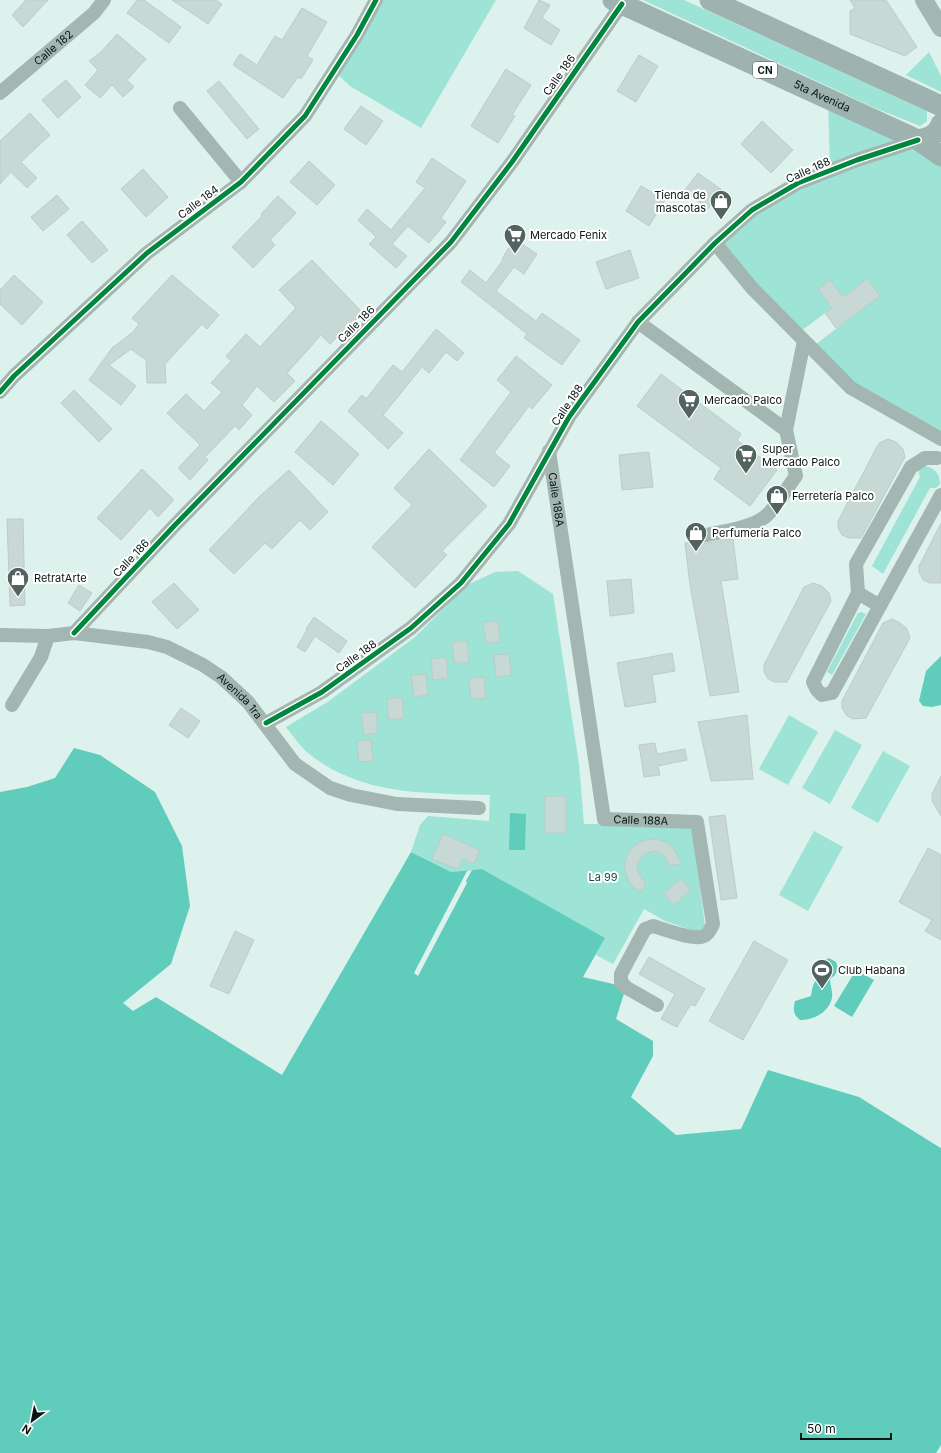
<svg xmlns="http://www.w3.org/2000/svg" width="941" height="1453" viewBox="0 0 941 1453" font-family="Inter,sans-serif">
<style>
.green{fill:#9de3d6}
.water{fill:#60ccbc}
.pier{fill:#ddf2ed}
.building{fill:#c8d8d5;stroke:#bccdc9}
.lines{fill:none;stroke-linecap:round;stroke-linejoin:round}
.minor{stroke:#a4b6b2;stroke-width:14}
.major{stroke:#a2b7b3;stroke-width:18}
.highway{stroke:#9eb3af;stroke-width:21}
.cycleway-casing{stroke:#fff;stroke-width:8}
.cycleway{stroke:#00873e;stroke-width:5}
.labels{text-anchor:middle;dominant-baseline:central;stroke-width:4;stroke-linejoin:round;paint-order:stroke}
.shield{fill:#fff;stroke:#535c5a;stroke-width:1}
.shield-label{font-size:10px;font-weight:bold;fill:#091614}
.street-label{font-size:11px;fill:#091614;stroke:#fff}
.poi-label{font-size:11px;fill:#091614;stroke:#fff;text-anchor:start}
.park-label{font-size:11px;fill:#164f47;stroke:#fff}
</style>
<rect width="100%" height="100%" fill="#ddf2ed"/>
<g class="green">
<polygon points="376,0 496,0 421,128 350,86 334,71"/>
<polygon points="643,0 684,0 927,111 927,121 920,126 875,108"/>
<polygon points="929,52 941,76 941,92 906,75"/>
<polygon points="828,99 941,156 941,439 888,410 811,348 879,296 867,279 843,297 818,289 832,308 797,334 715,243 752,210 830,170"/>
<path d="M 925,466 C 935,468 940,474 940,484 L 936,488 L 930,488 L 883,574 L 872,566 L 920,477 L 918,469 Z"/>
<path d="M 518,571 L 553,594 L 579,764 L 584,824 L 693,825 L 705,927 L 697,932 L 665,921 L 644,909 L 613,964 L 596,955 L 604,938 L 482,869 L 451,872 L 411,852 L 420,825 L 428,816 L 489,821 L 490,795 C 425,793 361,796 308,753 C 300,746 293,736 286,727 L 329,701 L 415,637 L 467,585 L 495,572 Z"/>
<polygon points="861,612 866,614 832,675 827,672 858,613"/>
<polygon points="789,715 818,732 788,785 759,769"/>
<polygon points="835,730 862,745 830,804 802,788"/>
<polygon points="883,751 910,766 878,823 851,808"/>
<polygon points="814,831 843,847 808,911 779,895"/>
</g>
<g class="water">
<polygon points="941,656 941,705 932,707 923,706 919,701 926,671"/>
<polygon points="74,748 100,755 155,792 182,846 190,906 171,964 123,1003 133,1011 156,997 282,1075 411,852 451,872 482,869 605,938 583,977 626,987 616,1019 653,1041 653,1056 631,1097 676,1135 741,1129 768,1070 859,1097 939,1147 941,1148 941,1445 936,1453 0,1453 0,792 27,787 55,778"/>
<polygon points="510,813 526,814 525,850 509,850"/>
<path d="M 829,958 L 836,962 L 838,968 L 835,975 L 830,979 C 830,985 833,991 832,998 C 829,1012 814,1020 800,1020 C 793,1014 793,1010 795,1001 L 811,996 C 813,988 812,980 822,978 C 822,968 819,964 829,958 Z"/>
<polygon points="856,970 874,980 852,1017 834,1006"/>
</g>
<polygon class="pier" points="472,870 466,881 467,883 418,976 414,973 467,871"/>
<g class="building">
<polygon points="26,0 48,0 23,27 12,15"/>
<polygon points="137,0 144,0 181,27 169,43 127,13"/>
<polygon points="172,0 216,0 222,4 208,24"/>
<polygon points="539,0 550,5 542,18 560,30 551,45 524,28"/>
<polygon points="850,0 886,0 917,47 905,56 850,34 850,11 855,8"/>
<polygon points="302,8 327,22 307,56 313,60 301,79 298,77 283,98 233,65 240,54 257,65 275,36 282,40"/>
<polygon points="117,34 146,59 127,80 134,87 123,97 112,85 100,98 85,85 98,70 89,61 101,52"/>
<polygon points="639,55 658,66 636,102 617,91"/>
<polygon points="506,69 531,85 512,115 515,116 498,143 471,126"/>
<polygon points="66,80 81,97 58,118 42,100"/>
<polygon points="219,81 259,129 247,139 207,91"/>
<polygon points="361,106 383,121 366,145 344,129"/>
<polygon points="30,113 50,135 21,162 37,178 27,188 11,172 0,184 0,141"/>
<polygon points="762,121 793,150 771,173 741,144"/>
<polygon points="432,158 466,181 441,218 446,222 429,243 408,226 392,244 407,256 396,268 369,244 376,237 358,220 367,209 391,230 425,188 416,182"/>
<polygon points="309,161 335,185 317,205 290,182"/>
<polygon points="143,169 168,197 146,217 121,189"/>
<polygon points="698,173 722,190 708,209 684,191"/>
<polygon points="641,186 665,200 649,226 626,211"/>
<polygon points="57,195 69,209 43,231 31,217"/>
<polygon points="278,196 296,213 270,240 275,245 253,268 232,247 262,216 261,214"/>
<polygon points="82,221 108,250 92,263 67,235"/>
<polygon points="514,239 537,254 524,274 514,267 496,291 536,321 542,313 580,340 562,365 524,338 527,334 461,282 470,270 486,283 503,260 502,259"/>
<polygon points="630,250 639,278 606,289 596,262"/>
<polygon points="312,260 363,313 330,344 321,335 287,373 295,381 274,402 257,386 242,405 252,415 239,430 235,426 205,457 208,460 190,480 178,468 200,445 167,413 186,394 204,411 222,392 211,383 231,361 226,356 246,334 260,347 296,308 279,290"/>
<polygon points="14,275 43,302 22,325 0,304 0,290"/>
<polygon points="172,275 219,315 207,329 202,324 165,364 166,383 147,383 146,360 131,349 109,365 136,386 121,405 89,380 112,348 133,332 139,324 132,318"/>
<polygon points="867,279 880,296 836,328 825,313 832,308 818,289 830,280 843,297"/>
<polygon points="436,329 464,353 457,361 446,352 429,373 422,367 383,415 403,433 388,449 348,411 362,395 366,399 393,365 402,372"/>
<polygon points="516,356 552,385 532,409 529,406 494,453 510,466 494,487 460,460 511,392 497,380"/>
<polygon points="661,374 741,434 737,440 777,470 750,506 714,479 721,468 637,406"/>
<polygon points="74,390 112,429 99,442 61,403"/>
<polygon points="321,421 359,454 333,485 295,452"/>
<polygon points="888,439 896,442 903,449 905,457 861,538 849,538 842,535 838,528 838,521 879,443"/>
<polygon points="429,449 487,506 442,551 447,555 415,588 372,547 412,505 394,488"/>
<polygon points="649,452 653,487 622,490 619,455"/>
<polygon points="142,469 174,500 158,517 150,508 121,540 97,518"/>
<polygon points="289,470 328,512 310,530 300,520 272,549 265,543 234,574 209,550 259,497"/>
<polygon points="7,519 23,519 25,605 10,606"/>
<polygon points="941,523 941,583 930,583 923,580 919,572 919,566"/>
<polygon points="729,539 733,539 738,579 721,581 739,692 710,696 690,585 685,543 695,542 703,544"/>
<polygon points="631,579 634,613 610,616 607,581"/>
<polygon points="174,583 199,610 177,629 152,602"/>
<polygon points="813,583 822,586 829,593 831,601 787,682 775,682 768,679 764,672 764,665 804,587"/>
<polygon points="79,585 92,593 80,611 68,603"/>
<polygon points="314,617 347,641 339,653 315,636 305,652 297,647 307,630 306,629"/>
<polygon points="892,619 900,623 907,629 910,638 866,718 853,719 847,716 842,708 842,701 883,623"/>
<polygon points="498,621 500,642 486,643 483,622"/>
<polygon points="467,641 469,662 454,663 452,642"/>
<polygon points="672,653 675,671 652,675 656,702 625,707 617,663"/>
<polygon points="509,654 511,675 496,677 494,655"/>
<polygon points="446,657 448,678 433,680 431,659"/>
<polygon points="426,674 428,695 414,697 411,675"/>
<polygon points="484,677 486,698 471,699 469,678"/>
<polygon points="402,697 404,718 389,720 387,699"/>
<polygon points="181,708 200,721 188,738 169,725"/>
<polygon points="376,712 378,733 364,735 361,713"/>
<polygon points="747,715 753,779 711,781 698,722"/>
<polygon points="371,740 373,761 359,762 357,741"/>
<polygon points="655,743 657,754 685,749 687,760 658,766 660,775 644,777 639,745"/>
<polygon points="941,776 941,816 932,801 932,794"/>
<rect x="545" y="796" width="21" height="37"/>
<polygon points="725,815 737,898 721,900 709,817"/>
<polygon points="443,834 480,850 474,864 462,859 458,869 432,859"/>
<polygon points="651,839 660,840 669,844 675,851 682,864 669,865 665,856 655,851 644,854 638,863 637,868 642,879 646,882 641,892 633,887 628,880 625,871 625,862 628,853 634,846 642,841"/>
<polygon points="928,848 941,855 941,940 925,931 932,920 899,902"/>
<polygon points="681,879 691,890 674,905 664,893"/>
<polygon points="235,931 254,940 229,994 210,986"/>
<polygon points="754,941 788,960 743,1040 709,1021"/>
<polygon points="649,957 705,989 695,1006 691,1004 677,1027 661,1019 675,994 639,974"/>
</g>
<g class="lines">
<g class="minor">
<path id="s1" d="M 0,93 L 94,13 L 104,0"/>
<polyline points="180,108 241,182"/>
<polyline points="715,243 752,288 851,388 941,439"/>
<polyline points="638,322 786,430 804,341"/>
<polyline points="0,392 14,376 147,253 241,182 305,116 357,35 376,0"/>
<path id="s2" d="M 549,451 L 604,819 L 697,822 L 713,924 C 711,928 709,934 704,936 C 694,941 664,929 653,926 L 645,929 L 621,974 L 621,982 L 627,988 L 657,1005"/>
<polyline points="937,458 925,458 911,467 856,564 858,593 813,682 817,690 822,695 832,693 941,495"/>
<path d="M 701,533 L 701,536 C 719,532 753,528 766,516 C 778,505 786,489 796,476 L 786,430"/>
<polyline points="858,593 880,606"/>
<polyline points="74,633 175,525 451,242 512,162 622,4"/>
<path id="s3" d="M 0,635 L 48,636 L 74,633 L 148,642 L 167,647 L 203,665 L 221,677 L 248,702 L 295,764 L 330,788 L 351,795 L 397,804 L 479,808"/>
<polyline points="12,705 41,657 48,636"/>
<polyline points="266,723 322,692 411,628 461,583 509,524 569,417 638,322 715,243 752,210 798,183 857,160 918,140"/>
</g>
<polyline class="major" points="924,0 941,28"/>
<g class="highway">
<path id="s4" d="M 613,0 L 918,140 L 941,156"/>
<polyline points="710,0 941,106"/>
<path d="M 918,140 C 928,138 938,135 941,124"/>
</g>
<g class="cycleway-casing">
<g id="cycleway">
<polyline points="0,392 14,376 147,253 241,182 305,116 357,35 376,0"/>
<polyline points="74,633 175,525 451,242 512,162 622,4"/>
<polyline points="266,723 322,692 411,628 461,583 509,524 569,417 638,322 715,243 752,210 798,183 857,160 918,140"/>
</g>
</g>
<use href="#cycleway" class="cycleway"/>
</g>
<defs>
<g id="shop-pin" transform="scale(1.15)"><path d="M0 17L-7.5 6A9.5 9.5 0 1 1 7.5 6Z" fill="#536360" stroke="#fff"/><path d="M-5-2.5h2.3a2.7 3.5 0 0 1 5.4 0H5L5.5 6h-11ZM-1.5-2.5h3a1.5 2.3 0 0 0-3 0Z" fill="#fff"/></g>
<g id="supermarket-pin" transform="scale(1.15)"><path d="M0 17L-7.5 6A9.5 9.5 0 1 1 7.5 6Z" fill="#536360" stroke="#fff"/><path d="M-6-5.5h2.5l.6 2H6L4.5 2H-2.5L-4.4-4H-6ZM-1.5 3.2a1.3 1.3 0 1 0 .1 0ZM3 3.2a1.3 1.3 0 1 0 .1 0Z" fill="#fff"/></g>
<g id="stadium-pin" transform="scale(1.15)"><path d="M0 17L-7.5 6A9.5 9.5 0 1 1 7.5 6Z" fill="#536360" stroke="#fff"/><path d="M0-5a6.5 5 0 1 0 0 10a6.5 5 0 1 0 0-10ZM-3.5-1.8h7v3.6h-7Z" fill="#fff"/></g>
</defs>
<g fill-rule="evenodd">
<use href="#shop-pin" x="721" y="201"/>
<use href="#supermarket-pin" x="515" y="235"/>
<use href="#supermarket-pin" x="689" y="400"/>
<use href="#supermarket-pin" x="746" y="455"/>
<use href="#shop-pin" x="777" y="496"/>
<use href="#shop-pin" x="696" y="533"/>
<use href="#shop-pin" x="18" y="578"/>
<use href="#stadium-pin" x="822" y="970"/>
</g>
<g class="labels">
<rect class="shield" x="753" y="62" width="24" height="16" rx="3"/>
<g class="shield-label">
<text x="765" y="70">CN</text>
</g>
<g class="street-label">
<text stroke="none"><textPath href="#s1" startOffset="70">Calle 182</textPath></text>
<text transform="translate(559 75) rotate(-55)">Calle 186</text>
<text stroke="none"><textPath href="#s4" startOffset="230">5ta Avenida</textPath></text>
<text transform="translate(808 170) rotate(-24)">Calle 188</text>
<text transform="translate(198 202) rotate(-37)">Calle 184</text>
<text transform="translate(356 324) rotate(-45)">Calle 186</text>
<text transform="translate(567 405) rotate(-56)">Calle 188</text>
<text stroke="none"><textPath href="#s2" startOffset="49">Calle 188A</textPath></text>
<text transform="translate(131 558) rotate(-47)">Calle 186</text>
<text transform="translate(356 656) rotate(-36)">Calle 188</text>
<text stroke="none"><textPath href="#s3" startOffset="257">Avenida 1ra</textPath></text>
<text stroke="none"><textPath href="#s2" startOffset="409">Calle 188A</textPath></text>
</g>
<g class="poi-label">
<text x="706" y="195" text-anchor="end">Tienda de<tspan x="706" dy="13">mascotas</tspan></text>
<text x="530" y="235">Mercado Fenix</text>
<text x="704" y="400">Mercado Palco</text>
<text x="762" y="449">Super<tspan x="762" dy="13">Mercado Palco</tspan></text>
<text x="792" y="496">Ferretería Palco</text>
<text x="712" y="533">Perfumería Palco</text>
<text x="34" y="578">RetratArte</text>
<text x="838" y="970">Club Habana</text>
</g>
<g class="park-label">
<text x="603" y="877">La 99</text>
</g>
</g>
<g transform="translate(32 1421) rotate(212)" stroke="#ffffff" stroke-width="3" paint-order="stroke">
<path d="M0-3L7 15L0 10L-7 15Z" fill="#091614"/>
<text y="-6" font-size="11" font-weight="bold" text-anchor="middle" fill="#091614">N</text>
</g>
<path d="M801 1433v6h90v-6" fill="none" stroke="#091614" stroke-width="2"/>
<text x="807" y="1433" font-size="12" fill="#091614" stroke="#ffffff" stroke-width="3" paint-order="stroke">50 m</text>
</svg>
